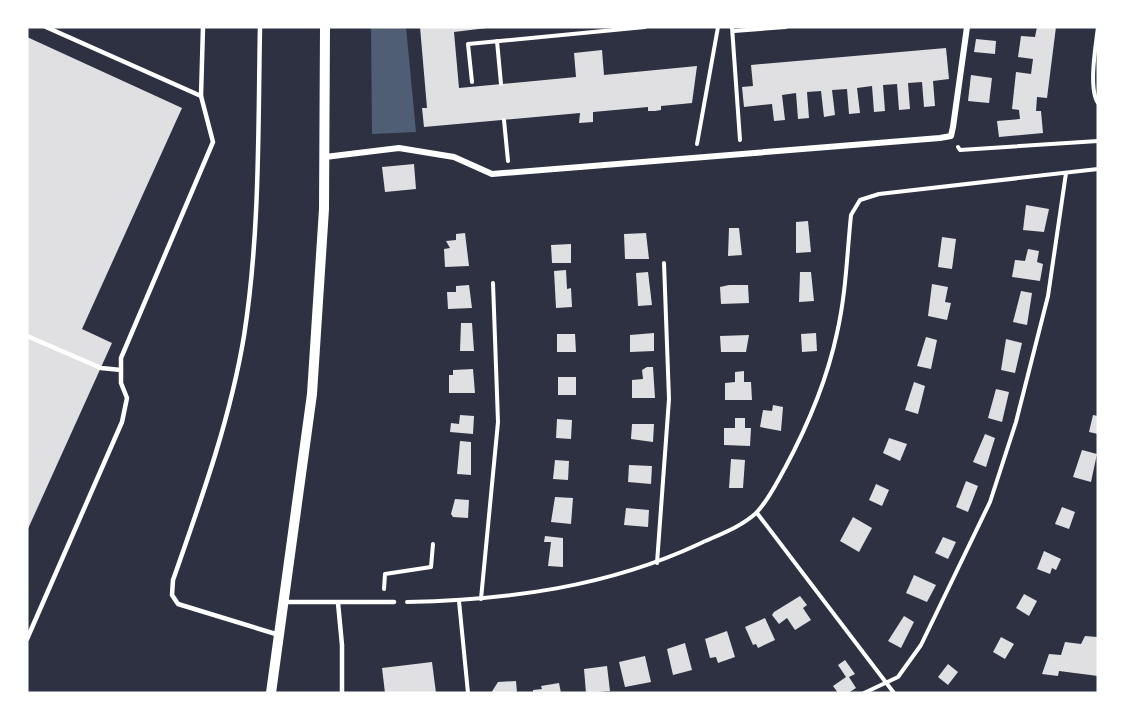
<svg xmlns="http://www.w3.org/2000/svg" width="1125" height="720" viewBox="0 0 1125 720" font-family="Helvetica,sans-serif">
<style>
.water{fill:#4f5d75}
.building{fill:#e0e0e3}
.lines{fill:none;stroke-linecap:round;stroke-linejoin:round}
.path{stroke:#fff;stroke-width:4}
.service{stroke:#fff;stroke-width:4.5}
.minor{stroke:#fff;stroke-width:6}
.tertiary{stroke:#fff;stroke-width:10}
</style>
<rect width="100%" height="100%" fill="#2d3142"/>
<polygon class="water" points="371,27 406,27 416,132 372,134"/>
<g class="building">
<polygon points="420,27 495,27 454,32 459,88 576,77 574,53 602,50 604,75 697,66 692,103 661,106 661,110 655,111 648,111 648,107 593,112 593,122 579,123 580,113 424,127 422,108 427,108"/>
<polygon points="1037,27 1056,27 1047,98 1037,97 1036,111 1041,111 1043,133 999,137 997,121 1020,119 1019,110 1012,109 1016,72 1031,74 1033,59 1018,57 1021,36 1035,37"/>
<polygon points="27,37 182,108 82,329 112,343 27,531"/>
<polygon points="976,39 996,41 995,54 974,52"/>
<polygon points="946,48 949,79 933,81 935,106 924,107 922,82 908,83 910,109 899,110 897,84 883,85 885,111 874,112 872,86 857,88 860,113 849,114 847,89 832,90 835,115 824,117 821,91 807,92 809,118 798,119 796,93 782,95 785,120 774,121 772,104 744,107 742,87 753,86 751,65"/>
<polygon points="971,75 992,78 989,103 968,101"/>
<polygon points="414,164 416,189 385,192 382,167"/>
<polygon points="1026,205 1049,209 1044,232 1023,230"/>
<polygon points="808,221 811,252 796,253 796,222"/>
<polygon points="729,228 739,228 742,255 728,256"/>
<polygon points="465,233 469,266 445,267 444,249 450,248 446,241 456,240 456,234"/>
<polygon points="646,233 649,259 625,259 624,234"/>
<polygon points="942,237 956,239 952,269 938,267"/>
<polygon points="571,244 571,263 552,263 551,245"/>
<polygon points="1028,249 1039,251 1037,262 1043,264 1040,281 1012,277 1015,260 1025,261"/>
<polygon points="566,270 567,289 571,288 572,307 556,308 554,271"/>
<polygon points="648,272 652,305 638,306 636,273"/>
<polygon points="800,272 811,272 814,301 799,302"/>
<polygon points="932,284 948,287 945,302 951,303 947,320 928,316"/>
<polygon points="469,285 472,308 448,309 447,292 456,292 456,286"/>
<polygon points="729,285 748,285 749,303 721,304 720,287"/>
<polygon points="1021,291 1032,293 1027,325 1013,322"/>
<polygon points="461,323 472,323 474,351 460,351"/>
<polygon points="654,333 654,351 630,352 630,335"/>
<polygon points="816,333 817,351 802,352 801,334"/>
<polygon points="557,334 575,334 576,352 557,352"/>
<polygon points="749,335 746,352 721,352 720,336"/>
<polygon points="926,337 937,340 931,369 917,366"/>
<polygon points="1006,339 1022,343 1015,373 1001,370"/>
<polygon points="647,367 653,367 655,398 632,398 632,380 643,379 642,370"/>
<polygon points="473,369 475,393 449,393 449,375 453,375 453,370"/>
<polygon points="744,371 744,382 751,382 752,400 725,400 725,383 735,382 735,372"/>
<rect x="558" y="377" width="18" height="18"/>
<polygon points="914,382 925,386 918,414 905,410"/>
<polygon points="996,389 1009,392 1002,422 988,418"/>
<polygon points="773,405 783,407 781,431 760,427 763,410 772,411"/>
<polygon points="460,415 474,416 473,434 450,432 451,423 459,424"/>
<polygon points="1093,415 1098,416 1098,434 1089,432"/>
<polygon points="735,418 745,418 745,428 751,428 750,446 724,445 724,428 735,428"/>
<polygon points="557,419 572,420 571,439 556,438"/>
<polygon points="632,424 654,424 653,442 631,439"/>
<polygon points="985,434 995,438 986,467 973,462"/>
<polygon points="889,438 907,444 900,461 883,453"/>
<polygon points="460,441 471,442 471,475 457,474"/>
<polygon points="1082,450 1097,454 1091,482 1073,477"/>
<polygon points="731,459 745,460 743,488 729,488"/>
<polygon points="555,460 569,461 568,480 553,479"/>
<polygon points="629,465 652,466 651,484 628,482"/>
<polygon points="966,481 978,486 968,512 956,507"/>
<polygon points="876,484 889,490 882,506 869,500"/>
<polygon points="555,497 573,498 571,524 551,522"/>
<polygon points="455,499 469,500 468,518 453,517 451,514"/>
<polygon points="1062,507 1075,512 1069,529 1055,524"/>
<polygon points="626,508 649,510 648,527 624,525"/>
<polygon points="853,517 872,528 859,552 840,541"/>
<polygon points="545,536 563,538 563,567 548,566 551,542 544,542"/>
<polygon points="943,537 956,542 948,559 935,553"/>
<polygon points="1044,551 1061,559 1056,570 1052,568 1050,574 1037,569"/>
<polygon points="914,575 936,585 927,602 906,593"/>
<polygon points="1024,594 1037,601 1029,616 1016,608"/>
<polygon points="800,596 807,605 803,608 811,620 795,630 787,618 779,624 772,615 774,612"/>
<polygon points="904,616 914,622 901,648 888,641"/>
<polygon points="765,618 775,640 758,648 756,644 753,645 745,627"/>
<polygon points="727,631 735,657 718,663 716,657 710,658 705,639"/>
<polygon points="1085,636 1097,637 1098,676 1059,671 1058,676 1042,674 1049,654 1061,655 1065,642 1081,644"/>
<polygon points="1001,637 1014,644 1005,659 993,652"/>
<polygon points="685,643 692,670 673,675 667,649"/>
<polygon points="645,656 651,682 625,687 619,662"/>
<polygon points="845,660 855,674 849,677 856,688 848,693 838,693 833,686 846,677 838,665"/>
<polygon points="432,662 436,693 385,693 382,668"/>
<polygon points="948,664 958,672 948,685 938,677"/>
<polygon points="607,666 610,691 586,693 584,669"/>
<polygon points="516,681 517,693 491,693 498,682"/>
<polygon points="559,683 561,693 533,693 533,690 542,689 541,686"/>
</g>
<g class="lines">
<g class="path">
<polyline points="732,27 740,140"/>
<path d="M 1098,27 C 1096,45 1088,88 1098,103"/>
<polyline points="734,31 786,27"/>
<polyline points="497,41 501,84"/>
<polyline points="472,82 468,44 645,27"/>
<polyline points="504,120 508,161"/>
<polyline points="697,144 718,27"/>
<polyline points="958,147 960,150 1098,141"/>
<polyline points="757,513 894,693"/>
<polyline points="657,563 669,399 664,263"/>
<polyline points="384,589 385,574 431,567 433,544"/>
<polyline points="481,599 498,422 493,283"/>
<polyline points="459,601 468,693"/>
<path d="M 407,602 C 508,600 607,587 699,544 C 718,535 739,528 755,514 C 767,503 777,482 785,468 C 808,425 827,380 837,333 C 846,294 847,254 851,215 L 860,200 L 879,194 L 1098,169"/>
<polyline points="864,693 898,677 921,645 990,502 1016,422 1048,296 1066,173"/>
</g>
<g class="service">
<polyline points="46,27 201,96"/>
<path d="M 260,27 C 258,130 260,234 244,336 C 230,420 201,500 173,580 L 172,595 L 178,604 L 279,635"/>
<polyline points="27,336 101,368 121,370"/>
<polyline points="284,602 394,602"/>
<polyline points="338,603 342,645 342,693"/>
<polyline points="27,639 122,422 127,398 121,383 121,358 213,142 201,96 203,27"/>
</g>
<polyline class="minor" points="325,157 399,148 454,157 492,174 940,138 951,136 953,127 967,27"/>
<polyline class="tertiary" points="271,693 312,394 324,209 325,27"/>
</g>
<rect width="1125" height="720" fill="none" stroke="#ffffff" stroke-width="57"/>
</svg>
